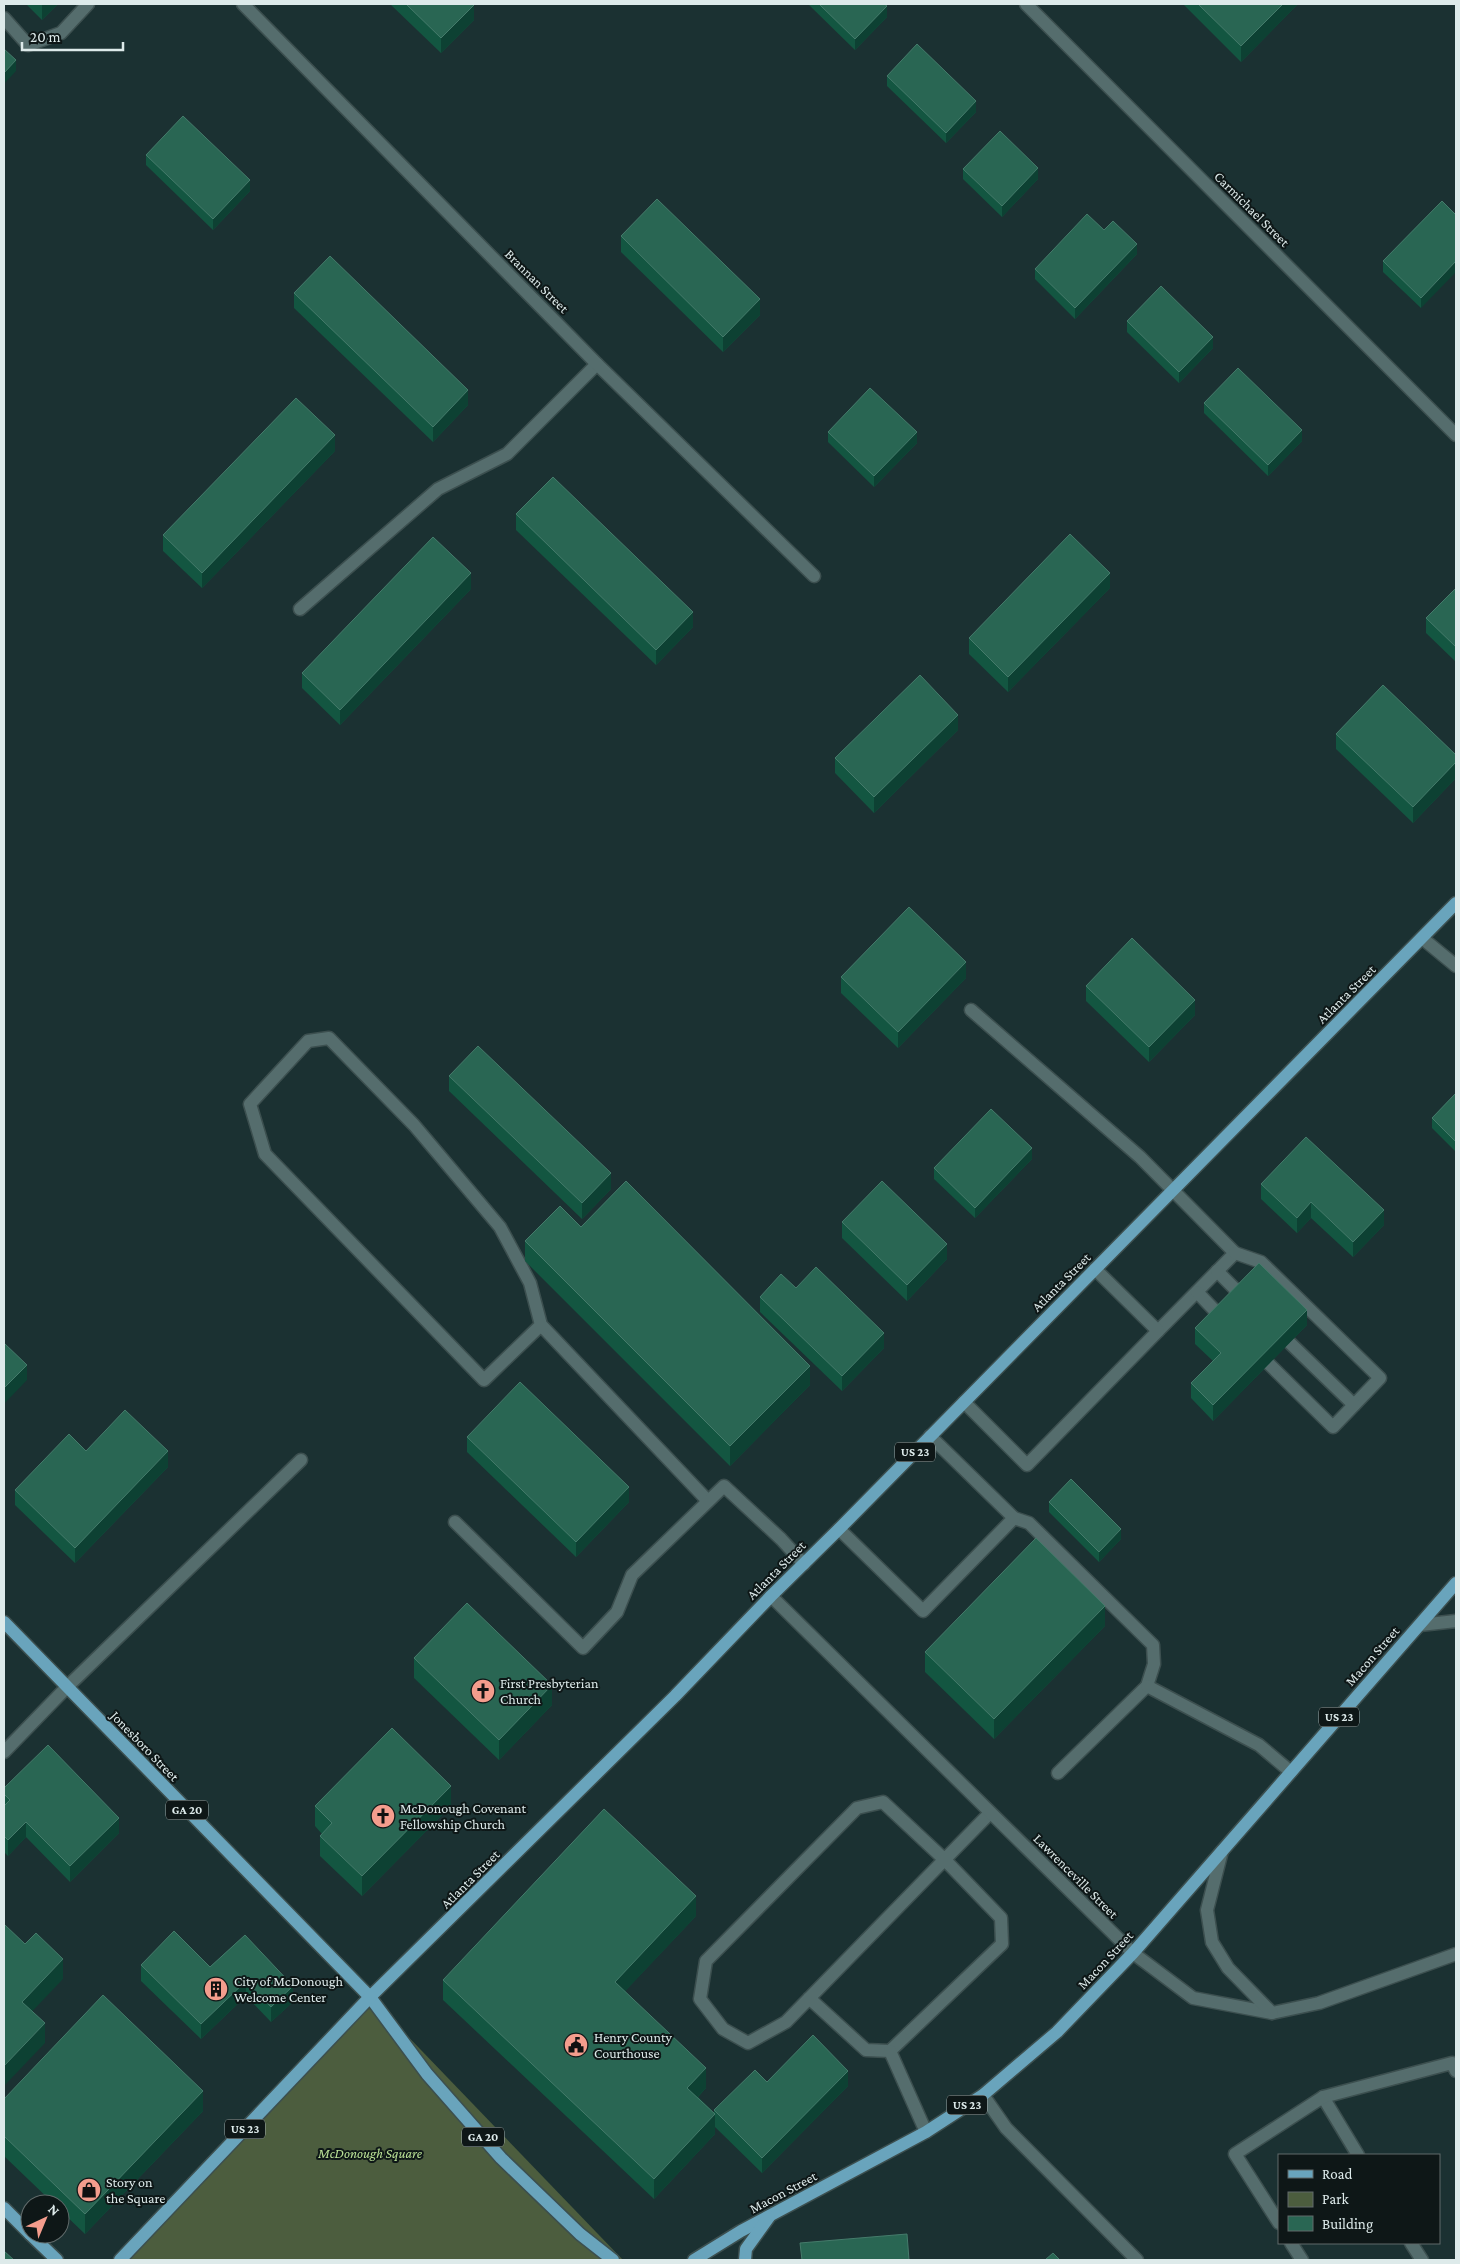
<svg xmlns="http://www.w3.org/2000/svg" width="1460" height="2264" viewBox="0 0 1460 2264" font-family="'Crimson Pro',serif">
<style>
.green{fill:#4c5d3e}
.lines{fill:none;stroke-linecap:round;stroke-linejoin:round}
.service-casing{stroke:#3c4f4f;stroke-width:15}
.minor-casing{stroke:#3c4f4f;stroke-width:15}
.primary-casing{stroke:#3c4f4f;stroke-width:15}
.service{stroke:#556d6d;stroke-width:12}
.minor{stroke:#556d6d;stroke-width:12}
.primary{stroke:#69a4bc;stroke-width:12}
.wall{fill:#135641}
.shaded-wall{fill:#0d4133}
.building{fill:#296653;stroke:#457b6b}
.labels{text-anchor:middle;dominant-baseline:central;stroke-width:4;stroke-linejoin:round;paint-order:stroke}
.shield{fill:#0e1717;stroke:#9fabab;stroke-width:1}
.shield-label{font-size:12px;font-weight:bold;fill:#ddeaea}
.street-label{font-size:14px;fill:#ddeaea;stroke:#0e1717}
.poi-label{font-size:14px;fill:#ddeaea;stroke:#0e1717;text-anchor:start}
.park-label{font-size:14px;font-style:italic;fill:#bae196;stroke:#0e1717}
</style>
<rect width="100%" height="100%" fill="#1b3132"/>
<polygon class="green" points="370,1997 623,2260 119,2260"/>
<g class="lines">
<g class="service-casing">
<g id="service">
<polyline points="4,18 28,45 61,33 88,4"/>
<polyline points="300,609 438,489 507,454 597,364"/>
<polyline points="1422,938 1456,966"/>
<polyline points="971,1010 1140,1157 1235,1253 1158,1331"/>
<polyline points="1235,1253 1261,1262 1380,1378 1333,1427 1269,1364"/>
<polyline points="1217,1271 1242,1296"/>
<polyline points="1197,1292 1221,1317"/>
<polyline points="541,1325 530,1283 500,1227 414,1125 329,1038 308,1041 250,1104 265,1154 484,1380 541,1325 708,1501"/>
<polyline points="1290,1343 1354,1405"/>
<polyline points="964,1402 1027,1465 1158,1331 1095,1269"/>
<polyline points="1014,1518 1029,1523 1153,1645 1154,1664 1147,1686 1058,1773"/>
<polyline points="455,1522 583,1648 617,1612 632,1575 724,1486 781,1539 804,1564"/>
<polyline points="839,1529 923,1611 1014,1518 930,1436"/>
<polyline points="1420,1625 1456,1621"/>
<polyline points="1147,1686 1259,1745 1291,1772"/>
<polyline points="67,1687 301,1460"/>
<polyline points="809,1998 866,2050 890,2051 1002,1944 1001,1918 945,1860 883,1802 857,1808 706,1961 700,1999 723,2029 748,2043 786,2022 990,1813"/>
<polyline points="890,2051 926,2132"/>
<polyline points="983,2095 1006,2128 1137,2260"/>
<polyline points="1323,2097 1358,2155"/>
<polyline points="1279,2223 1235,2154 1323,2097 1452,2063 1456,2071"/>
<polyline points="1291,2243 1302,2260"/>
<polyline points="1411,2243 1422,2260"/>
</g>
</g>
<g class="minor-casing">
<g id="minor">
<polyline points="243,4 597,364 814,576"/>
<polyline points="1026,4 1456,435"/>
<polyline points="771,1596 1133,1953 1193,1998 1272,2013 1319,2003 1456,1954"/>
<polyline points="4,1752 67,1687"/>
<polyline points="1222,1851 1207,1910 1212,1942 1228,1968 1272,2013"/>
</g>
</g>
<g class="primary-casing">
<g id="primary">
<polyline points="4,1622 370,1997 427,2074 501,2158 580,2234 613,2260"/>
<polyline points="4,2208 30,2234"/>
<polyline points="30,2234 57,2260"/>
<polyline points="120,2260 370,1997 675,1696 771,1596 839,1529 1456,903"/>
<polyline points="694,2260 741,2231 926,2132 983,2095 1057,2032 1133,1953 1456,1583"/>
<polyline points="745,2260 746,2249 769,2217"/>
</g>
</g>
<use href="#service" class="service"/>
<use href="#minor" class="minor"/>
<use href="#primary" class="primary"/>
</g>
<g class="wall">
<polygon points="26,4 58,4 42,20"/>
<polygon points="390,4 473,4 474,20 441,53"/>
<polygon points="808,4 884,4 887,17 855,50"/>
<polygon points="1183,4 1298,4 1241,62"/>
<polygon points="887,76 976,112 946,143 887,86"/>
<polygon points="146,155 250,191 213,230 146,165"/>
<polygon points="963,169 1038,179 1002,217 963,179"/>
<polygon points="1442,201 1421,308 1383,272 1383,261"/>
<polygon points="1104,230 1137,254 1075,319 1035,279 1035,269"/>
<polygon points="621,236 760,315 723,352 621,252"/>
<polygon points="294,293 468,405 433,442 294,308"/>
<polygon points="1127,321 1213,348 1179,383 1127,332"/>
<polygon points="1204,403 1302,441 1268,476 1204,413"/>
<polygon points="828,432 917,443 874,487 828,442"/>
<polygon points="335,451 202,588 163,551 163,535"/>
<polygon points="516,514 693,627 656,665 516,530"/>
<polygon points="1110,588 1008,692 969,654 969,638"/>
<polygon points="1456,588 1456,662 1426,633 1426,618"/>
<polygon points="471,589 340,725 302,688 302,673"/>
<polygon points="958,730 874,813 835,773 835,758"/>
<polygon points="1336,734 1456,755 1456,778 1413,823 1336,749"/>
<polygon points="841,977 966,978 898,1048 841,993"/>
<polygon points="1086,986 1195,1015 1149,1062 1086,1001"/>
<polygon points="449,1076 611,1189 582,1219 449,1091"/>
<polygon points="1456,1093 1456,1152 1432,1128 1432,1118"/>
<polygon points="1032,1159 975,1218 934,1179 934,1168"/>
<polygon points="1261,1184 1384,1225 1353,1257 1311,1218 1297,1233 1261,1199"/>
<polygon points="842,1222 947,1259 907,1301 842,1238"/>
<polygon points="581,1227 810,1385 730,1466 525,1261 525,1241"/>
<polygon points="796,1288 884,1348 842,1391 760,1312 760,1297"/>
<polygon points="1307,1325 1213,1421 1191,1398 1191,1383 1213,1361 1195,1344 1195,1328"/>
<polygon points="467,1437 629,1502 576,1557 467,1452"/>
<polygon points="86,1451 168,1467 75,1563 15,1505 15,1490"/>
<polygon points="1049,1502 1121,1539 1099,1562 1049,1512"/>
<polygon points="1105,1626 994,1739 925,1672 925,1652"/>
<polygon points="414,1658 552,1705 499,1760 414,1678"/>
<polygon points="4,1788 119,1833 70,1882 26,1837 8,1856 4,1852"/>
<polygon points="315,1806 451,1806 362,1896 320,1856 320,1836 322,1834 315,1826"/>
<polygon points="696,1916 625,1991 706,2088 698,2097 714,2113 714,2110 767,2082 848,2086 762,2173 715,2127 715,2134 654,2199 443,2000 443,1980"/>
<polygon points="245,1935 293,2002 271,2022 246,1996 201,2039 141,1981 141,1965 210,1967"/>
<polygon points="4,2099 203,2111 85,2234 60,2210 60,2204 54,2204 4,2156"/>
</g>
<g class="shaded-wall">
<polygon points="43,4 58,4 42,20 42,5"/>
<polygon points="1283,4 1298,4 1241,62 1241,46"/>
<polygon points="474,5 474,20 441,53 441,38"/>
<polygon points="887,6 887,17 855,50 855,39"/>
<polygon points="16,60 16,71 4,84 4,73"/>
<polygon points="976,101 976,112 946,143 946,133"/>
<polygon points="1038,168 1038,179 1002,217 1002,206"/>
<polygon points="250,180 250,191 213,230 213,219"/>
<polygon points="1137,244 1137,254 1075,319 1075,308"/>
<polygon points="1456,261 1456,272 1421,308 1421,298"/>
<polygon points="760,299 760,315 723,352 723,337"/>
<polygon points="1213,337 1213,348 1179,383 1179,372"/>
<polygon points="468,390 468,405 433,442 433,427"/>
<polygon points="1302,430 1302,441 1268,476 1268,465"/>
<polygon points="917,432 917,443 874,487 874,476"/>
<polygon points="335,435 335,451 202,588 202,573"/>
<polygon points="471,573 471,589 340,725 340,710"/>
<polygon points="1110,573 1110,588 1008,692 1008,677"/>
<polygon points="693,612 693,627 656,665 656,650"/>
<polygon points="958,715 958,730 874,813 874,797"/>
<polygon points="1456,762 1456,778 1413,823 1413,807"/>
<polygon points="966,962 966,978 898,1048 898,1032"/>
<polygon points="1195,1000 1195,1015 1149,1062 1149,1047"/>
<polygon points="1032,1148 1032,1159 975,1218 975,1208"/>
<polygon points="611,1173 611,1189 582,1219 582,1203"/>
<polygon points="1311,1202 1311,1218 1297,1233 1297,1218"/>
<polygon points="1384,1210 1384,1225 1353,1257 1353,1242"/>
<polygon points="947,1244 947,1259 907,1301 907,1285"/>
<polygon points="1307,1310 1307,1325 1213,1421 1213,1405"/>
<polygon points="884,1333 884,1348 842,1391 842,1376"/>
<polygon points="27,1365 27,1380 4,1404 4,1388"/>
<polygon points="810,1366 810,1385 730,1466 730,1446"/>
<polygon points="168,1451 168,1467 75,1563 75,1548"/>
<polygon points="629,1487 629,1502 576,1557 576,1542"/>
<polygon points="1121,1529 1121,1539 1099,1562 1099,1552"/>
<polygon points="1105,1606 1105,1626 994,1739 994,1719"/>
<polygon points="552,1685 552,1705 499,1760 499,1740"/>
<polygon points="451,1786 451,1806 362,1896 362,1876"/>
<polygon points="119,1818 119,1833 70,1882 70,1866"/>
<polygon points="26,1822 26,1837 8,1856 8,1840"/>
<polygon points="696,1896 696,1916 615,2002 615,1982"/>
<polygon points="63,1959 63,1979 22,2022 22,2002"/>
<polygon points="246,1981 246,1996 201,2039 201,2024"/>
<polygon points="293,1986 293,2002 271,2022 271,2007"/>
<polygon points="45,2023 45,2043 4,2086 4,2066"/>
<polygon points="706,2068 706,2088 687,2108 687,2088"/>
<polygon points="848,2071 848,2086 762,2173 762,2158"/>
<polygon points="203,2091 203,2111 85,2234 85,2214"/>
<polygon points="715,2114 715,2134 654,2199 654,2179"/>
</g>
<g class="building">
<polygon points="406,4 473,4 474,5 441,38"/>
<polygon points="819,4 884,4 887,6 855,39"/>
<polygon points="1198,4 1283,4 1241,46"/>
<polygon points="917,44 976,101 946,133 887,76"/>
<polygon points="4,49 16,60 4,73"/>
<polygon points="183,116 250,180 213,219 146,155"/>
<polygon points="1000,131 1038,168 1002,206 963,169"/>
<polygon points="657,199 760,299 723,337 621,236"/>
<polygon points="1442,201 1456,215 1456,261 1421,298 1383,261"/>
<polygon points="1087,214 1104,230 1113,221 1137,244 1075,308 1035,269"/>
<polygon points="330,256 468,390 433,427 294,293"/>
<polygon points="1161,286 1213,337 1179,372 1127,321"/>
<polygon points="1238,368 1302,430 1268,465 1204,403"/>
<polygon points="870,388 917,432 874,476 828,432"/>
<polygon points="296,398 335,435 202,573 163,535"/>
<polygon points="553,477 693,612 656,650 516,514"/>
<polygon points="1070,534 1110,573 1008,677 969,638"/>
<polygon points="433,537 471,573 340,710 302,673"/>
<polygon points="1456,588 1456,647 1426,618"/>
<polygon points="920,675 958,715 874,797 835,758"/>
<polygon points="1383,685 1456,755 1456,762 1413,807 1336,734"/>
<polygon points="909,907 966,962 898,1032 841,977"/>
<polygon points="1132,938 1195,1000 1149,1047 1086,986"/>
<polygon points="478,1046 611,1173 582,1203 449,1076"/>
<polygon points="1456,1093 1456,1142 1432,1118"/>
<polygon points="991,1109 1032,1148 975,1208 934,1168"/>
<polygon points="1306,1137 1384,1210 1353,1242 1311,1202 1297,1218 1261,1184"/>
<polygon points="626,1181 810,1366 730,1446 525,1241 560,1206 581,1227"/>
<polygon points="882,1181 947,1244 907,1285 842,1222"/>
<polygon points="1259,1263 1307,1310 1213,1405 1191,1383 1221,1353 1195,1328"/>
<polygon points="816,1267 884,1333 842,1376 760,1297 781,1274 796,1288"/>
<polygon points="4,1343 27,1365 4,1388"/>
<polygon points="520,1382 629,1487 576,1542 467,1437"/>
<polygon points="125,1410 168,1451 75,1548 15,1490 69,1434 86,1451"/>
<polygon points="1071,1479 1121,1529 1099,1552 1049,1502"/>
<polygon points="1036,1538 1105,1606 994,1719 925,1652"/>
<polygon points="467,1603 552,1685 499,1740 414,1658"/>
<polygon points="392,1728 451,1786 362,1876 320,1836 332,1823 315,1806"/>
<polygon points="48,1745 119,1818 70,1866 26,1822 8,1840 4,1836 4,1806 10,1800 4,1794 4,1788"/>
<polygon points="604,1809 696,1896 615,1982 706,2068 687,2088 715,2114 654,2179 443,1980"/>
<polygon points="4,1925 5,1925 25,1944 36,1933 63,1959 22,2002 45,2023 4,2066"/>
<polygon points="174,1931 210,1967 245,1935 293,1986 271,2007 246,1981 201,2024 141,1965"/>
<polygon points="103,1995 203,2091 85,2214 4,2136 4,2099"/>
<polygon points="813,2035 848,2071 762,2158 714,2110 755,2070 767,2082"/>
<polygon points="907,2234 909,2260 802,2260 800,2243"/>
<polygon points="4,2251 14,2260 4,2260"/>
<polygon points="1053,2253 1060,2260 1045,2260"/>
</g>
<defs>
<g id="church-disc" transform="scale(1.25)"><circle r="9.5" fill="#f49d8d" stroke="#0e1717"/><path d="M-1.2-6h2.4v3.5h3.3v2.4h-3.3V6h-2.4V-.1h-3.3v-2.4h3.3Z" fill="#111"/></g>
<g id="building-disc" transform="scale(1.25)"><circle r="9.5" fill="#f49d8d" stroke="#0e1717"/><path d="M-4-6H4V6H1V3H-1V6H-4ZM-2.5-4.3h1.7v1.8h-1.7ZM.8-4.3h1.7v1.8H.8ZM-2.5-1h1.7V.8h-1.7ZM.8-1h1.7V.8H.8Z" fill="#111"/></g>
<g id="civic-disc" transform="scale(1.25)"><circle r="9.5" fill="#f49d8d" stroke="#0e1717"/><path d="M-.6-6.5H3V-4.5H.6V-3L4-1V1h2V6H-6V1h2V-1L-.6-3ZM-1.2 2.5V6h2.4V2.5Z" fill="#111"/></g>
<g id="shop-disc" transform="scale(1.25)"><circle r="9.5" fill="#f49d8d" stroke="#0e1717"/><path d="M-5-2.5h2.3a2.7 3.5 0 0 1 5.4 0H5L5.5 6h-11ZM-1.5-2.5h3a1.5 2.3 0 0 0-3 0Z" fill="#111"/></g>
</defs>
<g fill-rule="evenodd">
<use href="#church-disc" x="483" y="1691"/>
<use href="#church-disc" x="383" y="1816"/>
<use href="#building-disc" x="216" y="1989"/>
<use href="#civic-disc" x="576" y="2045"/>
<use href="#shop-disc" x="89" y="2190"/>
</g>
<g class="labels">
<g class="shield">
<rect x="895" y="1442.5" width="40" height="19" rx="4"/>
<rect x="1319" y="1707.5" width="40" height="19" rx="4"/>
<rect x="166" y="1800.5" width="42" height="19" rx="4"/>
<rect x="947" y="2095.5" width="40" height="19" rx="4"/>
<rect x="225" y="2119.5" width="40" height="19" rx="4"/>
<rect x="462" y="2127.5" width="42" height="19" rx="4"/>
</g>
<g class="shield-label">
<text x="915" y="1452">US 23</text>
<text x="1339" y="1717">US 23</text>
<text x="187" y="1810">GA 20</text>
<text x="967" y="2105">US 23</text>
<text x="245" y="2129">US 23</text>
<text x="483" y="2137">GA 20</text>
</g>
<g class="street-label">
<text transform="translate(1252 209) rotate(45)">Carmichael Street</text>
<text transform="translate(537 281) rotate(45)">Brannan Street</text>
<text transform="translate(1346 994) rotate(-45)">Atlanta Street</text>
<text transform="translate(1061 1282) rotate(-45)">Atlanta Street</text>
<text transform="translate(776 1570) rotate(-45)">Atlanta Street</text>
<text transform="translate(1372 1656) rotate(-49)">Macon Street</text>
<text transform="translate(145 1746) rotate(46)">Jonesboro Street</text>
<text transform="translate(1076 1876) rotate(45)">Lawrenceville Street</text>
<text transform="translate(470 1879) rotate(-45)">Atlanta Street</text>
<text transform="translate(1105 1960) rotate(-47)">Macon Street</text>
<text transform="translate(783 2192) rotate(-28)">Macon Street</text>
</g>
<g class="poi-label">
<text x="500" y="1683">First Presbyterian<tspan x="500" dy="16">Church</tspan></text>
<text x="400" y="1808">McDonough Covenant<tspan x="400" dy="16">Fellowship Church</tspan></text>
<text x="234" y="1981">City of McDonough<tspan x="234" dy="16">Welcome Center</tspan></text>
<text x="594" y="2037">Henry County<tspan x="594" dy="16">Courthouse</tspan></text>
<text x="106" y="2182">Story on<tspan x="106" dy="16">the Square</tspan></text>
</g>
<g class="park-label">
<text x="370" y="2153">McDonough Square</text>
</g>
</g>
<rect width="1460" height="2264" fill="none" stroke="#ddeaea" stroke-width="10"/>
<rect x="1278" y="2154" width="162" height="90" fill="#0e1717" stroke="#616b6b"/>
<rect x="1288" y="2170" width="25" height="8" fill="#69a4bc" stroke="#616b6b"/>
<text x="1322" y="2179" font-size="15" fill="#ddeaea">Road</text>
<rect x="1288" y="2192" width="25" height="15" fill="#4c5d3e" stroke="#616b6b"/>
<text x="1322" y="2204" font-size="15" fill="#ddeaea">Park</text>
<rect x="1288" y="2216" width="25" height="15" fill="#296653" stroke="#616b6b"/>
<text x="1322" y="2229" font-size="15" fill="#ddeaea">Building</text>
<g transform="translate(45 2219) rotate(44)"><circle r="24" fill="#0e1717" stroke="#616b6b"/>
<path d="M0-4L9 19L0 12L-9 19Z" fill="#f49d8d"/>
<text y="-8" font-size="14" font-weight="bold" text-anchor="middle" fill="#ddeaea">N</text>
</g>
<path d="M22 42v8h101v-8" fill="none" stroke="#ddeaea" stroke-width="2.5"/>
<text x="30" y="42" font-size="15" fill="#ddeaea" stroke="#0e1717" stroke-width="4" paint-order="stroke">20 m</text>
</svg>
